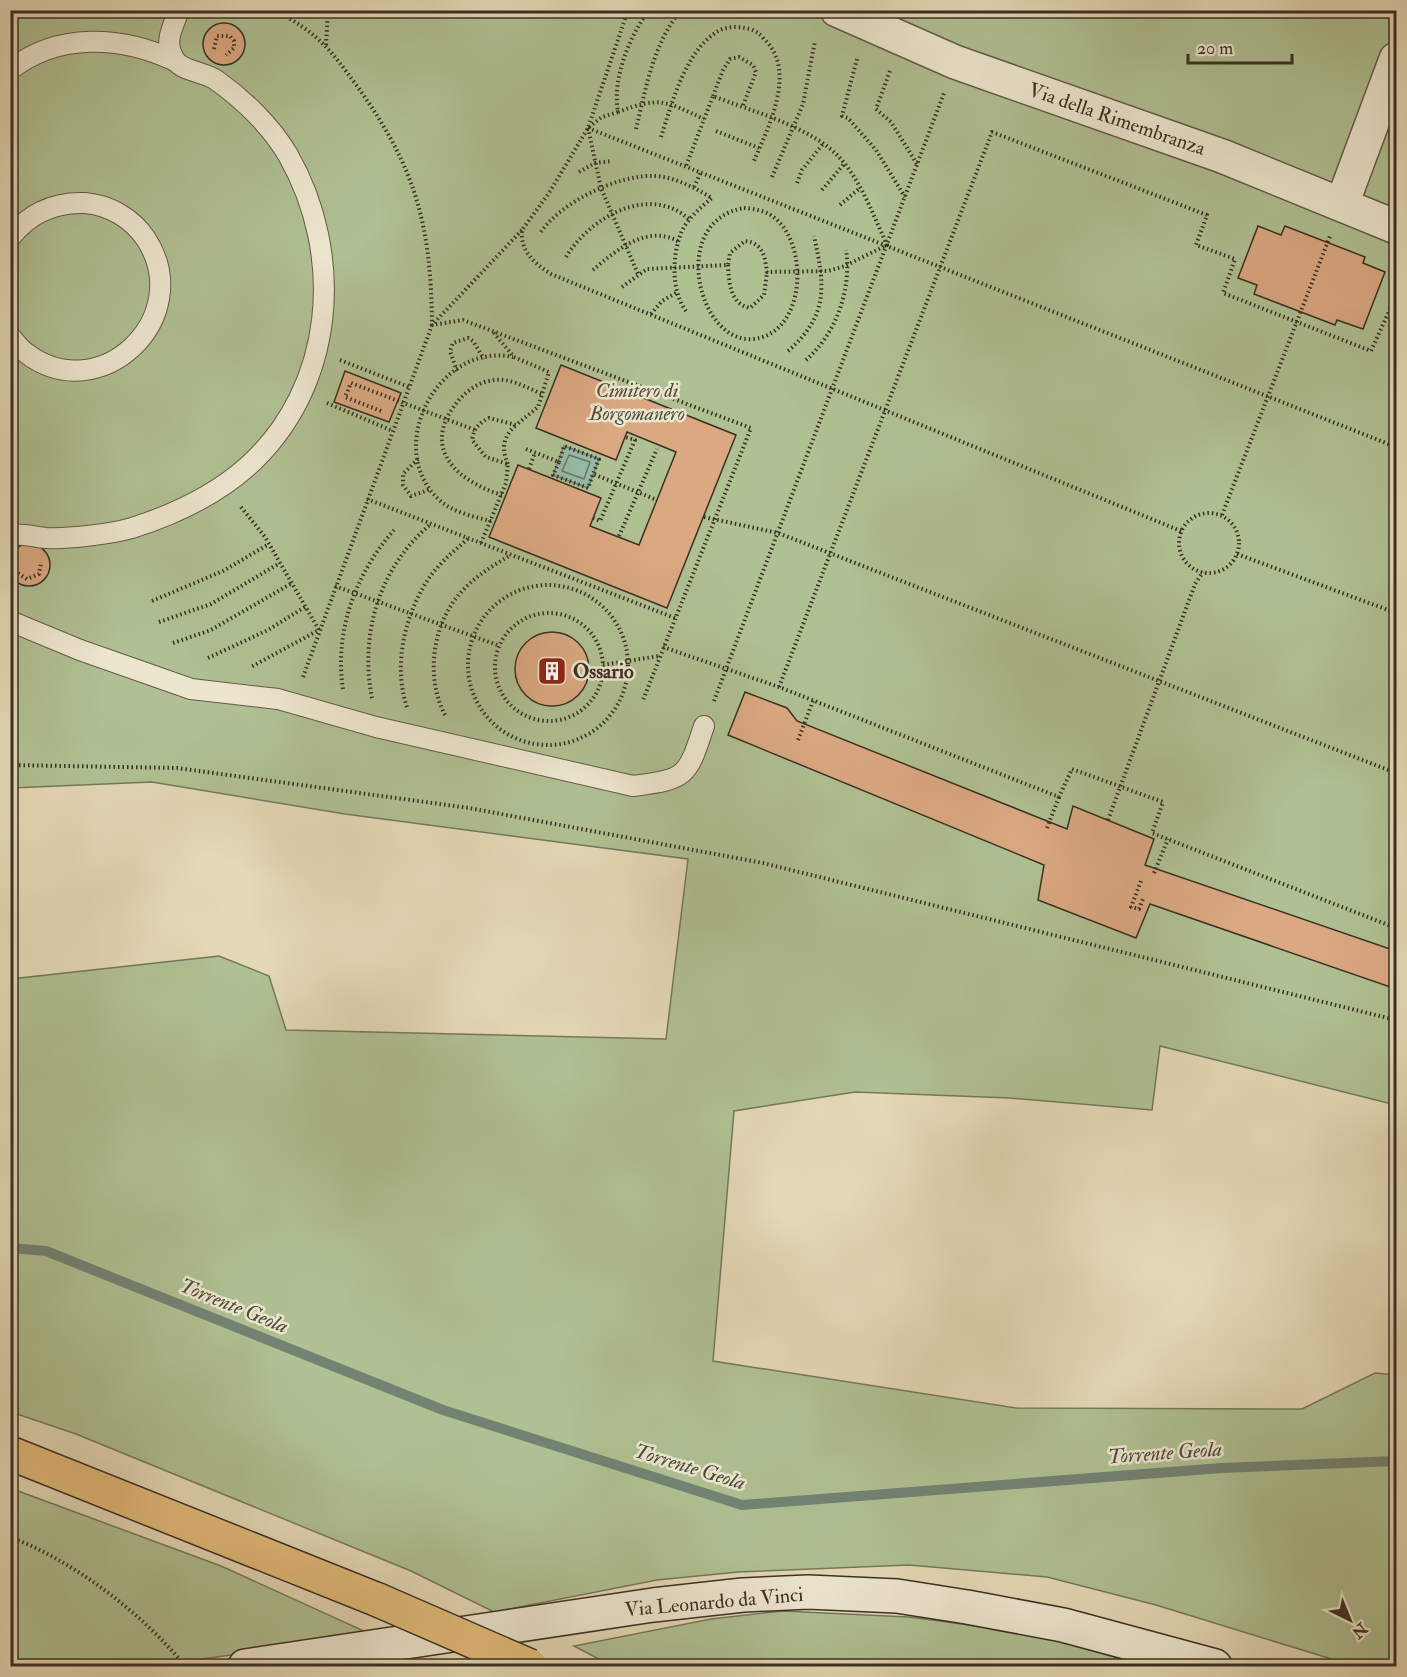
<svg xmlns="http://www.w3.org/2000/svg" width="1407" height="1677" viewBox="0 0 1407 1677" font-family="'IM FELL Double Pica',serif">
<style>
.green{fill:#afc092;stroke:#74785c;stroke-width:1.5}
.water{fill:#97bba8;stroke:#728374;stroke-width:1.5}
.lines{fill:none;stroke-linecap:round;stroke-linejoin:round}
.shore{stroke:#687666;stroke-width:1.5}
.stream{stroke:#728374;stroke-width:10}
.building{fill:#daa881;stroke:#3a3025;stroke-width:1.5}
.lane-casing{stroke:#645a49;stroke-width:22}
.street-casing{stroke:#645a49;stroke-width:36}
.secondary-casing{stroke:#3a3025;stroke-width:36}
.highway-casing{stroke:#3a3025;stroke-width:36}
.path{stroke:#3a3025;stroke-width:4;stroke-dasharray:1.5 3;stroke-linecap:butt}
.lane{stroke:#ede6cf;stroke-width:20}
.street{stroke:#ede6cf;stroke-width:33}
.secondary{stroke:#ede6cf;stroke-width:33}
.highway{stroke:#e2bc7a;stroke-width:33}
.highway-bridge-casing{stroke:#3a3025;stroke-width:36;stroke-linecap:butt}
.highway-bridge{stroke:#e2bc7a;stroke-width:33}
.labels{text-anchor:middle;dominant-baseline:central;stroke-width:5;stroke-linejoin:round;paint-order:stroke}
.street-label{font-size:20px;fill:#3a3025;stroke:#ede6cf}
.park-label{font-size:20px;font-style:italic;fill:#514d3b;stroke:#ede6cf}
.poi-label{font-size:20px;font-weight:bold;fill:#3a3025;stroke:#ede6cf;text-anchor:start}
.water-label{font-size:21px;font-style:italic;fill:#4d4c3f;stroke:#ede6cf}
</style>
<rect width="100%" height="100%" fill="#e4d8b5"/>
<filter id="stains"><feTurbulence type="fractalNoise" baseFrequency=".00333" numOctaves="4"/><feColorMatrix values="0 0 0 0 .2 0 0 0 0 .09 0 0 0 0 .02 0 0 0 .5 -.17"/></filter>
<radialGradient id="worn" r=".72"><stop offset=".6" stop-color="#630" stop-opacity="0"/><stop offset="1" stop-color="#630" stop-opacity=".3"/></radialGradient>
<g class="green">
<polygon points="11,11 1396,11 1396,1105 1160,1046 1152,1110 1010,1098 855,1092 734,1111 713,1361 1016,1408 1302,1409 1375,1373 1396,1375 1396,1666 1354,1666 1156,1605 1047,1577 909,1565 738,1572 657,1580 494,1612 411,1571 76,1434 11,1412 11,979 219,956 269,976 286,1030 666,1039 688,859 345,814 152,782 11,788"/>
<polygon points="10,1488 221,1566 375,1636 148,1666 11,1666"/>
<polygon points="783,1611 909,1617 1036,1634 1145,1666 612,1666 574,1646 711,1619"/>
</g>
<polygon class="water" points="564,446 599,459 588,488 553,475"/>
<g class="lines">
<polygon class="shore" points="569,455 590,462 584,479 562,471"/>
<polyline class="stream" points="10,1248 46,1251 443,1410 742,1505 1222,1468 1396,1461"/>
</g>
<g class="building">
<circle cx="224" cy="44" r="21"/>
<polygon points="1258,226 1281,235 1285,226 1365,257 1363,263 1385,272 1363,329 1337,320 1335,325 1254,294 1257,285 1238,278"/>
<polygon points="561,365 736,435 667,608 489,537 518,465 601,498 590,526 639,545 676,452 627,432 616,460 536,428"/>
<polygon points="345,371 401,393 389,422 334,402"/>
<circle cx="29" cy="565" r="21"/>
<circle cx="552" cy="669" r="37"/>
<polygon points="745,692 787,708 797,721 1067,829 1073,806 1154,839 1145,865 1396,951 1396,989 1150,904 1136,938 1038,900 1044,865 728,735"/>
</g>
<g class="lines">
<g class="lane-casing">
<g id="lane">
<path d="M 10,70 C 58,32 121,36 173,60"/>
<path d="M 10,238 C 29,213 55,202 85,203 C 109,205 132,218 146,239 C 197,317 100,410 26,353 C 20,349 15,342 10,336"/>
<path d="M 10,535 C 23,533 34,537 46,538 C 69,539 111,534 132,528 C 173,515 214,496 247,467 C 336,387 345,255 288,155 C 271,126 243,99 216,80 C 204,71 180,72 173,57 C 164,41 173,27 179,10"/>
<path d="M 10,621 L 80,650 L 191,689 L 278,699 L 376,727 L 633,786 C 686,779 687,778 704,726"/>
</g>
</g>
<g class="street-casing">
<g id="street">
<polyline points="837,10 955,62 1222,156 1396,227"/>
<polyline points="1342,204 1396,59"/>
</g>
</g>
<g class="secondary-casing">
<polyline id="secondary" points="245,1666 653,1605 743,1595 808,1592 897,1596 967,1607 1063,1625 1215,1666"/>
</g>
<g class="highway-casing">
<polyline id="highway" points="10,1453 378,1600"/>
</g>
<g class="path">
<path d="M 274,10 C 317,32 330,49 357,86 C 416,168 431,225 432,325 L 463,320 L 751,428 L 643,700"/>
<path d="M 628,10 L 588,128 L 549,193 L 522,230 C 520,251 534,263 551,274 L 1181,531"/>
<polyline points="326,45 328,10"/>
<polyline points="214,49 217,36 230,36 234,41 234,48 226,55"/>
<polyline points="857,59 842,116 848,118 876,150 905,197"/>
<polyline points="890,71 876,109 891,122 917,164"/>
<polyline points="713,96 723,70 730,59 739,57 753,65 756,72 742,108"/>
<path d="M 618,112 C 660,96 665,101 704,119"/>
<path d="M 589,127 L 602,117 L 618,112 C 612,79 629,37 649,10"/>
<polyline points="588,128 1396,447"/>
<polyline points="588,128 601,188 638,274"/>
<path d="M 636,129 C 646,88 653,44 681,10"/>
<polyline points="716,131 759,148"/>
<path d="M 661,137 C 672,103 684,55 715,33 C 725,26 738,26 750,29 C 756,31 760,34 764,39 C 798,71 768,128 753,163"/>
<polyline points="579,172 595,163 612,161"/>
<polyline points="772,177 803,104 815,41"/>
<polyline points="797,183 802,170 823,144"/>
<polyline points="694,187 701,172"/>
<polyline points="822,190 844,164"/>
<polyline points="840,205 860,188"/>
<path d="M 744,208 C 756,209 768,211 777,220 C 809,249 805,334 753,339 C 698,344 668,221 744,208 Z"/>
<path d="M 541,232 C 561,202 619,174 655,176 C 675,177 695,188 712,198 C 701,207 687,219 681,233 C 672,256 671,291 686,311"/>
<path d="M 566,257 C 590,217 650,183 690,220"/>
<path d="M 728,265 C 729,282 730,304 750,308 L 764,295 L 767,272"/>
<path d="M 593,270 C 615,251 648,223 679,242"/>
<path d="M 622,287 L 647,269 L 728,265 L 730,253 L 745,241 C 763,243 765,257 767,272 L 828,271 L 845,266 L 887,245 C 873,215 861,180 838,156 C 809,126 751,111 713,96 L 686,166"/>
<polyline points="651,314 662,301 676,293"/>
<path d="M 788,351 C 829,315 825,286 814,236"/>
<polyline points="340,360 409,387"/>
<path d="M 806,360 C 836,334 852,289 846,250"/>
<polyline points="457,371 450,351 453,343 468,338 473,341 484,359"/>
<polyline points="327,403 393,431"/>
<polyline points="381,411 345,397 351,383 475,430"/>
<polyline points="526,449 559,462 553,475 588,488 593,474 657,500"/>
<polyline points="418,459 403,474 403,485 411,496 431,489"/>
<polyline points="559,462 564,446 599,459 593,474"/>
<path d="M 508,464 C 501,448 503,437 516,425"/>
<polyline points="529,469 535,453"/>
<path d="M 502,495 C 459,482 421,450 455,405 C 462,395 476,383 489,381 C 508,376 525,387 542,394"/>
<polyline points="367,499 675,618"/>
<polyline points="241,507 265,537 319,630 251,667"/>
<circle cx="1209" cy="543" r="30"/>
<polyline points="1222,515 1330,236"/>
<polyline points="704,517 778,533 1396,773"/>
<polyline points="593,518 600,521 635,440 625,437"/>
<path d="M 491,521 C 475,517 456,513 443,503 C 380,453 437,341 513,357"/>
<polyline points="619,536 657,449"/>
<path d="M 481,543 L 506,483 L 508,464 L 486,457 L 472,440 C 474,428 479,423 489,418 L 516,425 L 538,407 L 549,372 L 514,357 L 493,332"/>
<polyline points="1237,554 1396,613"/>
<polyline points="15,561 16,572 27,579 39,574 41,563"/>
<circle cx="548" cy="665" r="80"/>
<polyline points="335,586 500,646"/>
<polyline points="152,601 223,571 269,544"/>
<circle cx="549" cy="667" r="54"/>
<polyline points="159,622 211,604 280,563"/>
<polyline points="173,643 211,630 292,583"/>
<polyline points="663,647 779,687 1059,797 1072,769 1163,802 1152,833 1396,928"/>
<polyline points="208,658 268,630 305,607"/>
<polyline points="603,665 659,656"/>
<polyline points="303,677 432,325 522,230"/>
<polyline points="779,687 992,132 1207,215 1196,245 1235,259 1223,293 1371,351 1390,309 1396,312"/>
<path d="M 343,689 C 334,631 356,573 394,530"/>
<path d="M 372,698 C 359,634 380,566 431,524"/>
<polyline points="714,701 944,93"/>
<path d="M 407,707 C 392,664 406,609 432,574 C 443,560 456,549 469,538"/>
<path d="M 445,715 C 427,681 431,633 454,601 C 468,581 490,567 511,555"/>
<polyline points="798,740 813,701"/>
<polyline points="10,765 177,768 469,808 763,863 1396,1020"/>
<polyline points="1108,820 1195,584 1203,572"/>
<polyline points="1047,828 1059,797"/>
<polyline points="1154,873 1168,839"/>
<polyline points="1141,881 1131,907 1139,909 1143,899"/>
<polyline points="1392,954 1396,944"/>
<path d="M 10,1537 C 74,1561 143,1614 185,1666"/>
</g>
<use href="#lane" class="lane"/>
<use href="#street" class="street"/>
<use href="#secondary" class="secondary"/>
<use href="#highway" class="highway"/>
<g class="highway-bridge-casing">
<polyline id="highway-bridge" points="378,1600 530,1666"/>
</g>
<use href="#highway-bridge" class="highway-bridge"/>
</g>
<defs>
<g id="building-square" transform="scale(1.5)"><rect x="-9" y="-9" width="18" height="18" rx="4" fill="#8f2418" stroke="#ede6cf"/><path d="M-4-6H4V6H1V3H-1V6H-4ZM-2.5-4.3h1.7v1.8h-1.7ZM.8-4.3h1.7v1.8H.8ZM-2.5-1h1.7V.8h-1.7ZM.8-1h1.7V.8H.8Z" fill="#fff"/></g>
</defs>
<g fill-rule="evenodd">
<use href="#building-square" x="552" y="671"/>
</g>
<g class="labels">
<g class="street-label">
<text transform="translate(1117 119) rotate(19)">Via della Rimembranza</text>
<text transform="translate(714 1602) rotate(-5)">Via Leonardo da Vinci</text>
</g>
<g class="park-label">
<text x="637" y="390">Cimitero di<tspan x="637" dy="23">Borgomanero</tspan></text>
</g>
<g class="poi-label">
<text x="573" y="671">Ossario</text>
</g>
<g class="water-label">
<text transform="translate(234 1306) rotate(22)">Torrente Geola</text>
<text transform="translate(1165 1453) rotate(-4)">Torrente Geola</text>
<text transform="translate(690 1467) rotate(17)">Torrente Geola</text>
</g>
</g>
<rect width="1407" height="1677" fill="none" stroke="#e4d8b5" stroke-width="36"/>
<rect x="12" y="12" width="1383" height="1653" fill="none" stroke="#3a3025" stroke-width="3"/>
<rect x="18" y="18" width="1371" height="1641" fill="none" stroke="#3a3025" stroke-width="1.5"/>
<g transform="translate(1350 1620) rotate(137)" stroke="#ede6cf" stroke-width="4.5" paint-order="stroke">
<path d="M0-4.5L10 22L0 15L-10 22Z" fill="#3a3025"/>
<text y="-9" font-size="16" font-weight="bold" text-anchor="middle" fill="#3a3025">N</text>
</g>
<path d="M1188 54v9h104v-9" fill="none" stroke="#3a3025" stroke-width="3"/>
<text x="1197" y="54" font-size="18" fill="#3a3025" stroke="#ede6cf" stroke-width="4.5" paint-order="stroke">20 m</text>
<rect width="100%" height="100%" filter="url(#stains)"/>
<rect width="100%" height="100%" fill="url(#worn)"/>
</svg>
